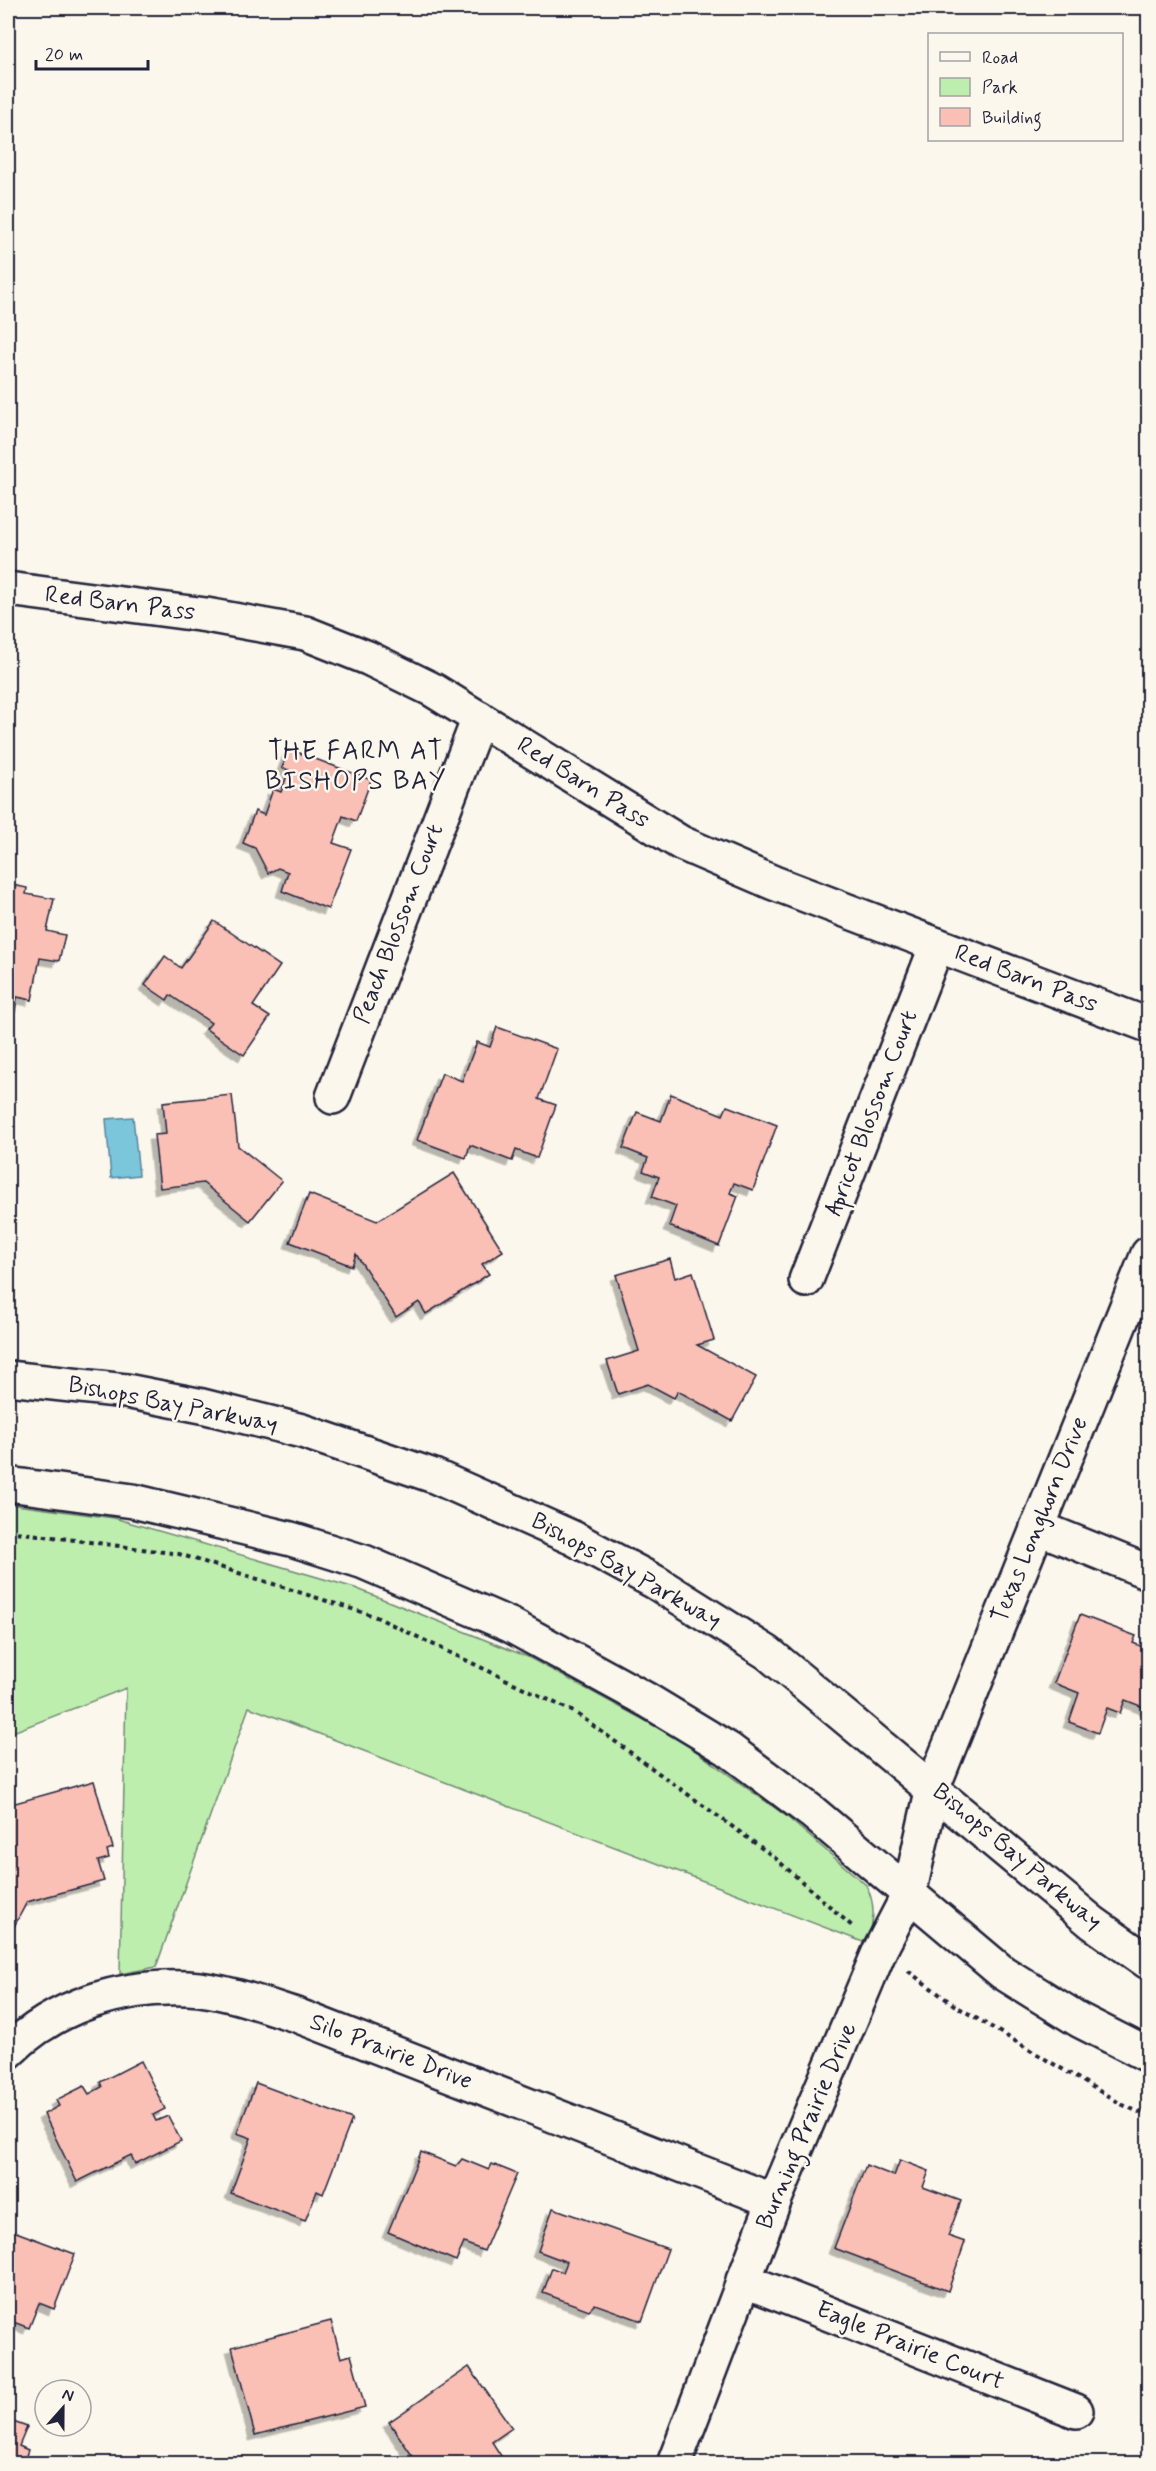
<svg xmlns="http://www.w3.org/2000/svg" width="1156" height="2471" viewBox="0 0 1156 2471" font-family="Mynerve,sans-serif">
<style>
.green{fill:#bdeead;stroke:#708874;stroke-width:1.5}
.water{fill:#7cc6dc;stroke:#58849c;stroke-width:1.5}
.building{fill:#fabfb5;stroke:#22223b;stroke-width:1.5;filter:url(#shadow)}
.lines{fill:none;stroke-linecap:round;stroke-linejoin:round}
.minor-casing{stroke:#22223b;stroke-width:38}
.path{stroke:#22223b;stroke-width:4;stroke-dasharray:4.5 4.5;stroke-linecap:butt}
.minor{stroke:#fbf7ec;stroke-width:33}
.labels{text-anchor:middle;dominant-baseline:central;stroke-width:5;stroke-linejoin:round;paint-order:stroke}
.street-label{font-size:24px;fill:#22223b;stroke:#fbf7ec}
.neighbourhood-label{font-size:26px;letter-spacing:1.5px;fill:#22223b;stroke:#fbf7ec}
</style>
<defs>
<filter id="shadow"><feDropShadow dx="-5.5" dy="5.5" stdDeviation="0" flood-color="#0004"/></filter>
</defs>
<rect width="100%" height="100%" fill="#fbf7ec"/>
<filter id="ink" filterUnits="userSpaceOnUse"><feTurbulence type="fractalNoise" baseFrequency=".0167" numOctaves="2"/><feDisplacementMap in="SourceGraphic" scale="12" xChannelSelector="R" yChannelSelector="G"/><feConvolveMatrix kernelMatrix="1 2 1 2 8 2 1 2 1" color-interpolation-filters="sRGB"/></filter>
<g filter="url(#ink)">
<path class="green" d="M 8,1504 L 114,1518 L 355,1588 L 528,1657 L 679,1739 L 786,1816 L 866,1885 C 877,1906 873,1921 868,1944 L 249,1707 L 156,1967 L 120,1974 L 126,1688 L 8,1734 Z"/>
<polygon class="water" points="133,1117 139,1175 111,1178 106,1119"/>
<g class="building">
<polygon points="289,749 371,780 356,821 343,816 333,843 351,849 328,909 282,891 288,872 278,868 268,873 255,848 243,843 255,811 264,815 273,789 281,792 289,770 282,768"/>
<polygon points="8,884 27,888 26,894 54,899 47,931 65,935 59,961 40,958 32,1000 17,997 15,1012 8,1010"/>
<polygon points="214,921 280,966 253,1006 270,1017 244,1055 206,1029 211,1023 170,995 167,1000 145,985 165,956 181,968"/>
<polygon points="497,1027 557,1049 539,1099 556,1105 537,1158 516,1150 512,1161 470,1145 466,1158 417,1140 442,1073 462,1081 477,1042 490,1047"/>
<polygon points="671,1094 723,1115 727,1106 777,1125 753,1190 734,1183 730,1193 738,1196 719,1246 669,1226 676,1206 652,1197 659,1177 643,1171 648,1158 623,1148 637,1112 661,1121"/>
<polygon points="232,1095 238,1146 282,1181 250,1221 203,1183 160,1188 154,1135 166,1134 163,1102"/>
<polygon points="454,1173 503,1251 482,1264 489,1274 426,1314 419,1302 396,1317 356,1254 352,1266 290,1242 309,1194 377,1221"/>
<polygon points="670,1259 675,1278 693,1272 714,1340 697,1345 756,1377 732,1421 678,1391 674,1398 648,1384 618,1394 607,1361 639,1351 616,1275"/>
<polygon points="1080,1615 1136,1636 1133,1643 1148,1649 1148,1709 1125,1700 1120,1713 1107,1708 1098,1733 1069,1722 1079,1693 1054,1683"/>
<polygon points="94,1781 113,1848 107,1850 109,1858 98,1861 104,1881 27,1902 8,1938 8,1805"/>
<polygon points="141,2061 165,2109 153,2115 156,2121 168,2116 181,2141 135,2164 131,2155 77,2182 44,2114 59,2106 56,2100 84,2086 89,2094 102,2087 100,2082"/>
<polygon points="256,2083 352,2119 323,2194 317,2191 305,2221 231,2193 251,2138 237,2133"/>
<polygon points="421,2152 456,2166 462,2159 489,2170 492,2164 517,2174 484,2251 464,2243 456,2261 388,2232"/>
<polygon points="900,2160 929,2171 923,2187 961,2201 948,2236 965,2242 948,2291 834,2248 866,2165 894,2176"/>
<polygon points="553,2208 668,2249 642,2321 595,2304 589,2310 543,2293 552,2268 563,2272 567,2262 538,2251"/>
<polygon points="8,2229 75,2254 54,2309 39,2303 29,2328 8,2320"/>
<polygon points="331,2321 341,2358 351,2355 365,2407 255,2435 232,2347"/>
<polygon points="469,2367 512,2428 492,2442 503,2459 496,2464 418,2464 389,2422"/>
<polygon points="8,2420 27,2427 19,2446 28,2450 23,2464 8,2464"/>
</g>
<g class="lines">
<g class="minor-casing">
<g id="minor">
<polyline points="8,589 206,615 305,633 368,658 433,690 681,843 774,883 1148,1025"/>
<polyline points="333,1097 479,718"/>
<polyline points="806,1280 937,945"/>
<polyline points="8,1378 126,1391 202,1406 302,1431 434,1476 573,1538 655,1582 768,1653 1093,1923 1148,1962"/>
<polyline points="8,1484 133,1501 291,1539 364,1562 510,1625 647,1700 728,1749 812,1812 1002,1972 1079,2020 1148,2055"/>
<polyline points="1037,1527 1148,1572"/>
<path d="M 8,2052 C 55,2005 122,1985 188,1988 C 225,1990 264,2005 299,2016 L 774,2201"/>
<polyline points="743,2280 1076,2411"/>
<polyline points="674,2464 774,2201 880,1950 909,1894 933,1787 1148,1254"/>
</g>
</g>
<g class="path">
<polyline points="8,1531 179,1554 374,1616 576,1713 774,1857 853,1927"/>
<polyline points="908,1971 954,2005 1123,2105 1148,2116"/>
</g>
<use href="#minor" class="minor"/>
</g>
</g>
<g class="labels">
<g class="street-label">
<text transform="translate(120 604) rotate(7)">Red Barn Pass</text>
<text transform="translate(583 783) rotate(32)">Red Barn Pass</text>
<text transform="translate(399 924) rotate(-69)">Peach Blossom Court</text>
<text transform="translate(1026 979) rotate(21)">Red Barn Pass</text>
<text transform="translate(872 1113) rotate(-69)">Apricot Blossom Court</text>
<text transform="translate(173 1405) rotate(11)">Bishops Bay Parkway</text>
<text transform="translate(1040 1520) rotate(-68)">Texas Longhorn Drive</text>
<text transform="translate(626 1571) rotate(29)">Bishops Bay Parkway</text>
<text transform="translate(1017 1857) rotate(40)">Bishops Bay Parkway</text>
<text transform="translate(391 2052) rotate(21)">Silo Prairie Drive</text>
<text transform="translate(807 2126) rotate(-67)">Burning Prairie Drive</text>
<text transform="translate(910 2346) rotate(22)">Eagle Prairie Court</text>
</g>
<g class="neighbourhood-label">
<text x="356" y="752">THE FARM AT<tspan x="356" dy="30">BISHOPS BAY</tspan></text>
</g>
</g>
<rect width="1156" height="2471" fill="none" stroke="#fbf7ec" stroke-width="30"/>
<rect x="15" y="15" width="1126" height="2441" fill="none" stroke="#22223b" stroke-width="2" filter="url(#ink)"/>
<rect x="928" y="33" width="195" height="108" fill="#fbf7ec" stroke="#a4a2a5" stroke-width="1.5"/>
<rect x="940" y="52" width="30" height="9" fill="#fbf7ec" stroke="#a4a2a5" stroke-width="1.5"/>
<text x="982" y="63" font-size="18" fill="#22223b">Road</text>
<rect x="940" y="78" width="30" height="18" fill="#bdeead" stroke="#a4a2a5" stroke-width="1.5"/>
<text x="982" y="93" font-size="18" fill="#22223b">Park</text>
<rect x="940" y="108" width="30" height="18" fill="#fabfb5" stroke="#a4a2a5" stroke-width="1.5"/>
<text x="982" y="123" font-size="18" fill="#22223b">Building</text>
<g transform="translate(63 2408) rotate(21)"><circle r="28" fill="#fbf7ec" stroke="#a4a2a5" stroke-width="1.5"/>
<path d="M0-4.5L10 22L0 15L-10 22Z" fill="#22223b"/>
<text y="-9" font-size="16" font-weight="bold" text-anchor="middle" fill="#22223b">N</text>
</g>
<path d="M36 60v9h112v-9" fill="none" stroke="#22223b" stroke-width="3"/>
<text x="45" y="60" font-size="18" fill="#22223b" stroke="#fbf7ec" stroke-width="4.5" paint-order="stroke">20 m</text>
</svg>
